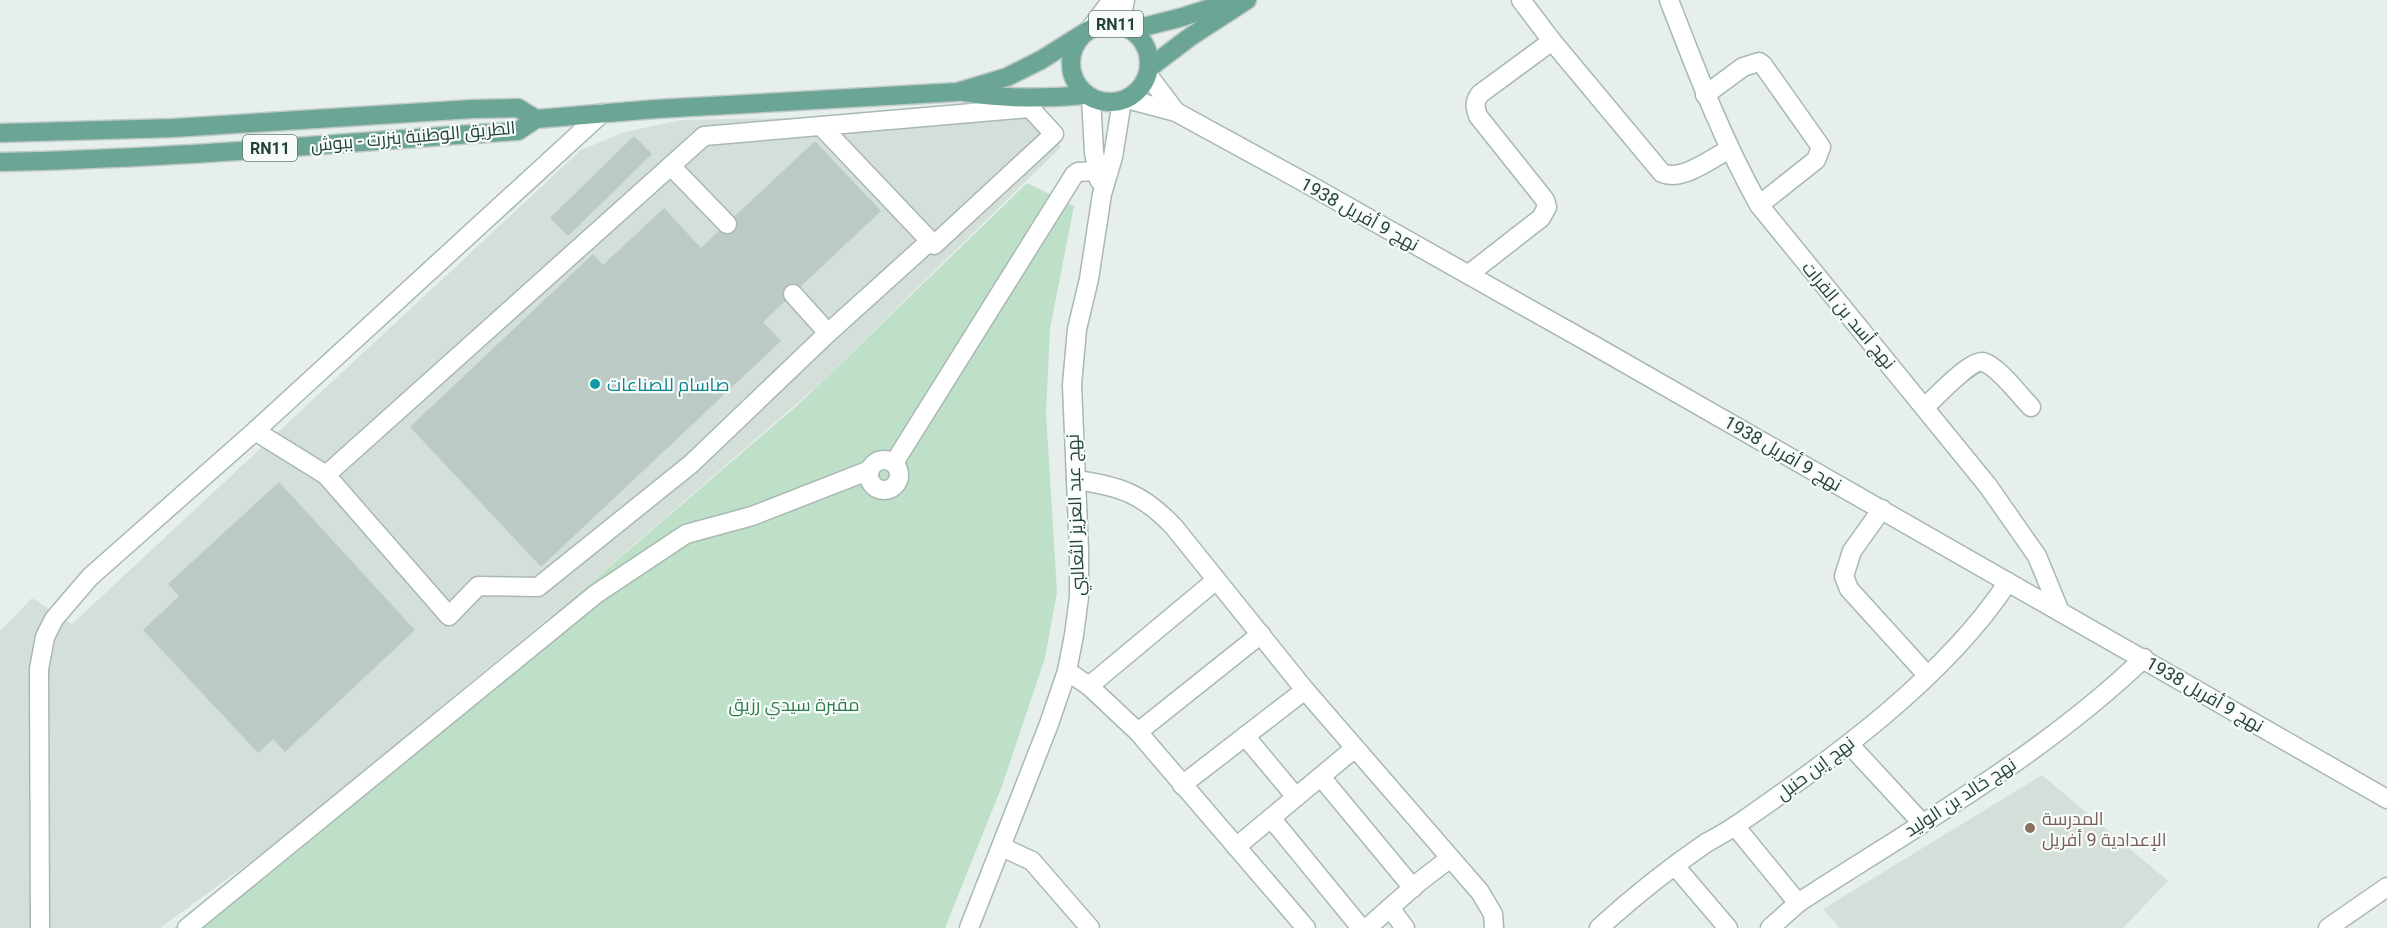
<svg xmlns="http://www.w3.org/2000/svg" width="2387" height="928" viewBox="0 0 2387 928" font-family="Roboto,Cairo,sans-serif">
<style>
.built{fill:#d4dfda}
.green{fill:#bfe0c8}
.building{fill:#bbcac4}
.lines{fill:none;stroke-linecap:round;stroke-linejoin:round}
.minor-casing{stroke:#a8b8b2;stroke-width:21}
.major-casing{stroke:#c2cac8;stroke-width:21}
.minor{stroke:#fff;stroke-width:18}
.major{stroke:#6aa596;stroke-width:18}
.culture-dot{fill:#0f9aa8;stroke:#f7fbf9;stroke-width:2}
.education-dot{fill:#8d6e63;stroke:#f7fbf9;stroke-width:2}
.labels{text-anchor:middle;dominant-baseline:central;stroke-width:4.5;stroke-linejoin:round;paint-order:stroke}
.shield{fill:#f7fbf9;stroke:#637a73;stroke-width:1.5}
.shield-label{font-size:16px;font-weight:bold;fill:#24423a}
.street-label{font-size:18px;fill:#24423a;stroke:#f7fbf9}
.culture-label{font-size:18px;fill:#0d838f;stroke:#f7fbf9;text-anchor:start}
.park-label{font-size:18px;fill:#2d7a4b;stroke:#f7fbf9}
.education-label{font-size:18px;fill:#785e54;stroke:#f7fbf9;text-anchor:start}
</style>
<rect width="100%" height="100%" fill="#e6efeb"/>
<g class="built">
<polygon points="1026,114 1061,147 816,387 563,606 283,838 160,928 0,928 0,631 32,598 72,624 581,150 625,132 681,120"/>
<polygon points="2042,775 2168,881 2123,928 1840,928 1823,909"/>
</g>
<polygon class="green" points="1027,183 1074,206 1050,329 1046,412 1057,592 1045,658 1002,786 945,928 174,928 502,659 801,402"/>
<g class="building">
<polygon points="634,136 652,154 568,236 550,218"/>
<polygon points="815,141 881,211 763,322 781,341 541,567 410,427 593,254 603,265 664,208 701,248"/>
<polygon points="279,482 415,630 285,752 273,739 258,753 143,630 179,596 168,584"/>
</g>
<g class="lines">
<g class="minor-casing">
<g id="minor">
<polyline points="1125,0 1123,10 1125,26"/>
<path d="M 1521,0 L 1552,41 L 1662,173 C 1682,182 1712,158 1730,149"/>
<path d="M 1669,0 C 1696,70 1722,139 1759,205 L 1988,486 L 2037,556 L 2060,612"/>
<polyline points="1090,29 1112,0"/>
<polyline points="1148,75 1176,112"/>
<polyline points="1705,95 1743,67 1759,62 1763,65 1821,147 1816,160 1759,205"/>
<polyline points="1091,98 1094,152 1099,180"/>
<polyline points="1127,99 1176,112 1304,182 1595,346 2387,799"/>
<polyline points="671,166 727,224"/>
<path d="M 1469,274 L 1541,218 L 1547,207 L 1545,200 L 1478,116 C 1475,107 1474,102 1480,94 L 1552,41"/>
<polyline points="793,294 828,333"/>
<path d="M 1925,407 C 1935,398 1971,359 1983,362 C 1998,366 2020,396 2031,407"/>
<polyline points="255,431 326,475 449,616 478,586 538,587 691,464 828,333 930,241"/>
<circle cx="884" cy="475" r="15"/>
<polyline points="894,463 1074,175 1078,172 1097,171"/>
<polyline points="326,475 704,136 1030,108 1054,134 934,245 821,126"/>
<path d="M 1076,480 C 1120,486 1143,494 1174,527 L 1305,690 L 1480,892 L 1493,914 L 1494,928"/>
<polyline points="1882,509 1852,551 1844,576 1849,589 1927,675"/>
<polyline points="1067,671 1089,686 1138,732 1306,928"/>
<polyline points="1089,686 1215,581"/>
<polyline points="1138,732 1261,634"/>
<polyline points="1245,736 1296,797"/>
<polyline points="1849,744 1922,823"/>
<polyline points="1321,777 1413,888"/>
<polyline points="1182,785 1305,690"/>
<polyline points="1271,818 1361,928"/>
<polyline points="1735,826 1798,903"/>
<polyline points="1002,847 1032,861 1090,928"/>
<polyline points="1236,847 1355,748"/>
<polyline points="1675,866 1728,928"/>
<polyline points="1390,908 1405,928"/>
<polyline points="40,928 39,669 45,637 54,619 90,577 255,431 602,113"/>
<polyline points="187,928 596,594 686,534 752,516 870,470"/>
<polyline points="969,928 1049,724 1067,671 1074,635 1079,597 1079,551 1072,385 1077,329 1089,279 1102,194 1113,157 1122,101"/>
<polyline points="1367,928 1419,882 1449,859"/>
<path d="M 1599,928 C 1633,897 1668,869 1706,843 C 1717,837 1728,831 1738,824 C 1831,760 1945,678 2008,582"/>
<path d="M 1770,928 L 1798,903 C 1916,826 2042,756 2144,658"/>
<polyline points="2328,928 2387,887"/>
</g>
</g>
<g class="major-casing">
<g id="major">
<circle cx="1110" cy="63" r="39"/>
<polyline points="1131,30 1179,18 1236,0"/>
<polyline points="1149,68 1190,37 1247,0"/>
<path d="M 962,92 C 1003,99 1043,99 1085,95"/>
<polyline points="0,133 173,128 473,109 518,108 536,119"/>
<path d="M 0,162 C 173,159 345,142 518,131 L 536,119 L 656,109 L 957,92 L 1007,77 L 1041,60 L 1084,33"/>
</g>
</g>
<use href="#minor" class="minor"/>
<use href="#major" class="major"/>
</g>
<circle class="culture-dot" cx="595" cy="384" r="6"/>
<circle class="education-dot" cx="2030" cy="828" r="6"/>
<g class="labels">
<g class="shield">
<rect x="1089" y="11" width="54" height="26" rx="4.5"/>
<rect x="243" y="135" width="54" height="26" rx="4.5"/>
</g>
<g class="shield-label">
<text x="1116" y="24">RN11</text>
<text x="270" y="148">RN11</text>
</g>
<g class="street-label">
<text transform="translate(413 136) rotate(-5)">الطريق الوطنية بنزرت - ببوش</text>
<text transform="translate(1360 214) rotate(29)">نهج 9 أفريل 1938</text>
<text transform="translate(1849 315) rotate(50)">نهج أسد بن الفرات</text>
<text transform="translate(1783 453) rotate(30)">نهج 9 أفريل 1938</text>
<text transform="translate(1075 515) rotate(-92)">نهج عبد العزيز الثعالبي</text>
<text transform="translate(2205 694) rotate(30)">نهج 9 أفريل 1938</text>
<text transform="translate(1815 768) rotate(-37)">نهج إبن حنبل</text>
<text transform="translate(1960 797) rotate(-33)">نهج خالد بن الوليد</text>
</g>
<g class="culture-label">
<text x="607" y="384">صاسام للصناعات</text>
</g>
<g class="park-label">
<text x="794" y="704">مقبرة سيدي رزيق</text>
</g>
<g class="education-label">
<text x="2042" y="818">المدرسة<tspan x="2042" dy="21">الإعدادية 9 أفريل</tspan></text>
</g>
</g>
</svg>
